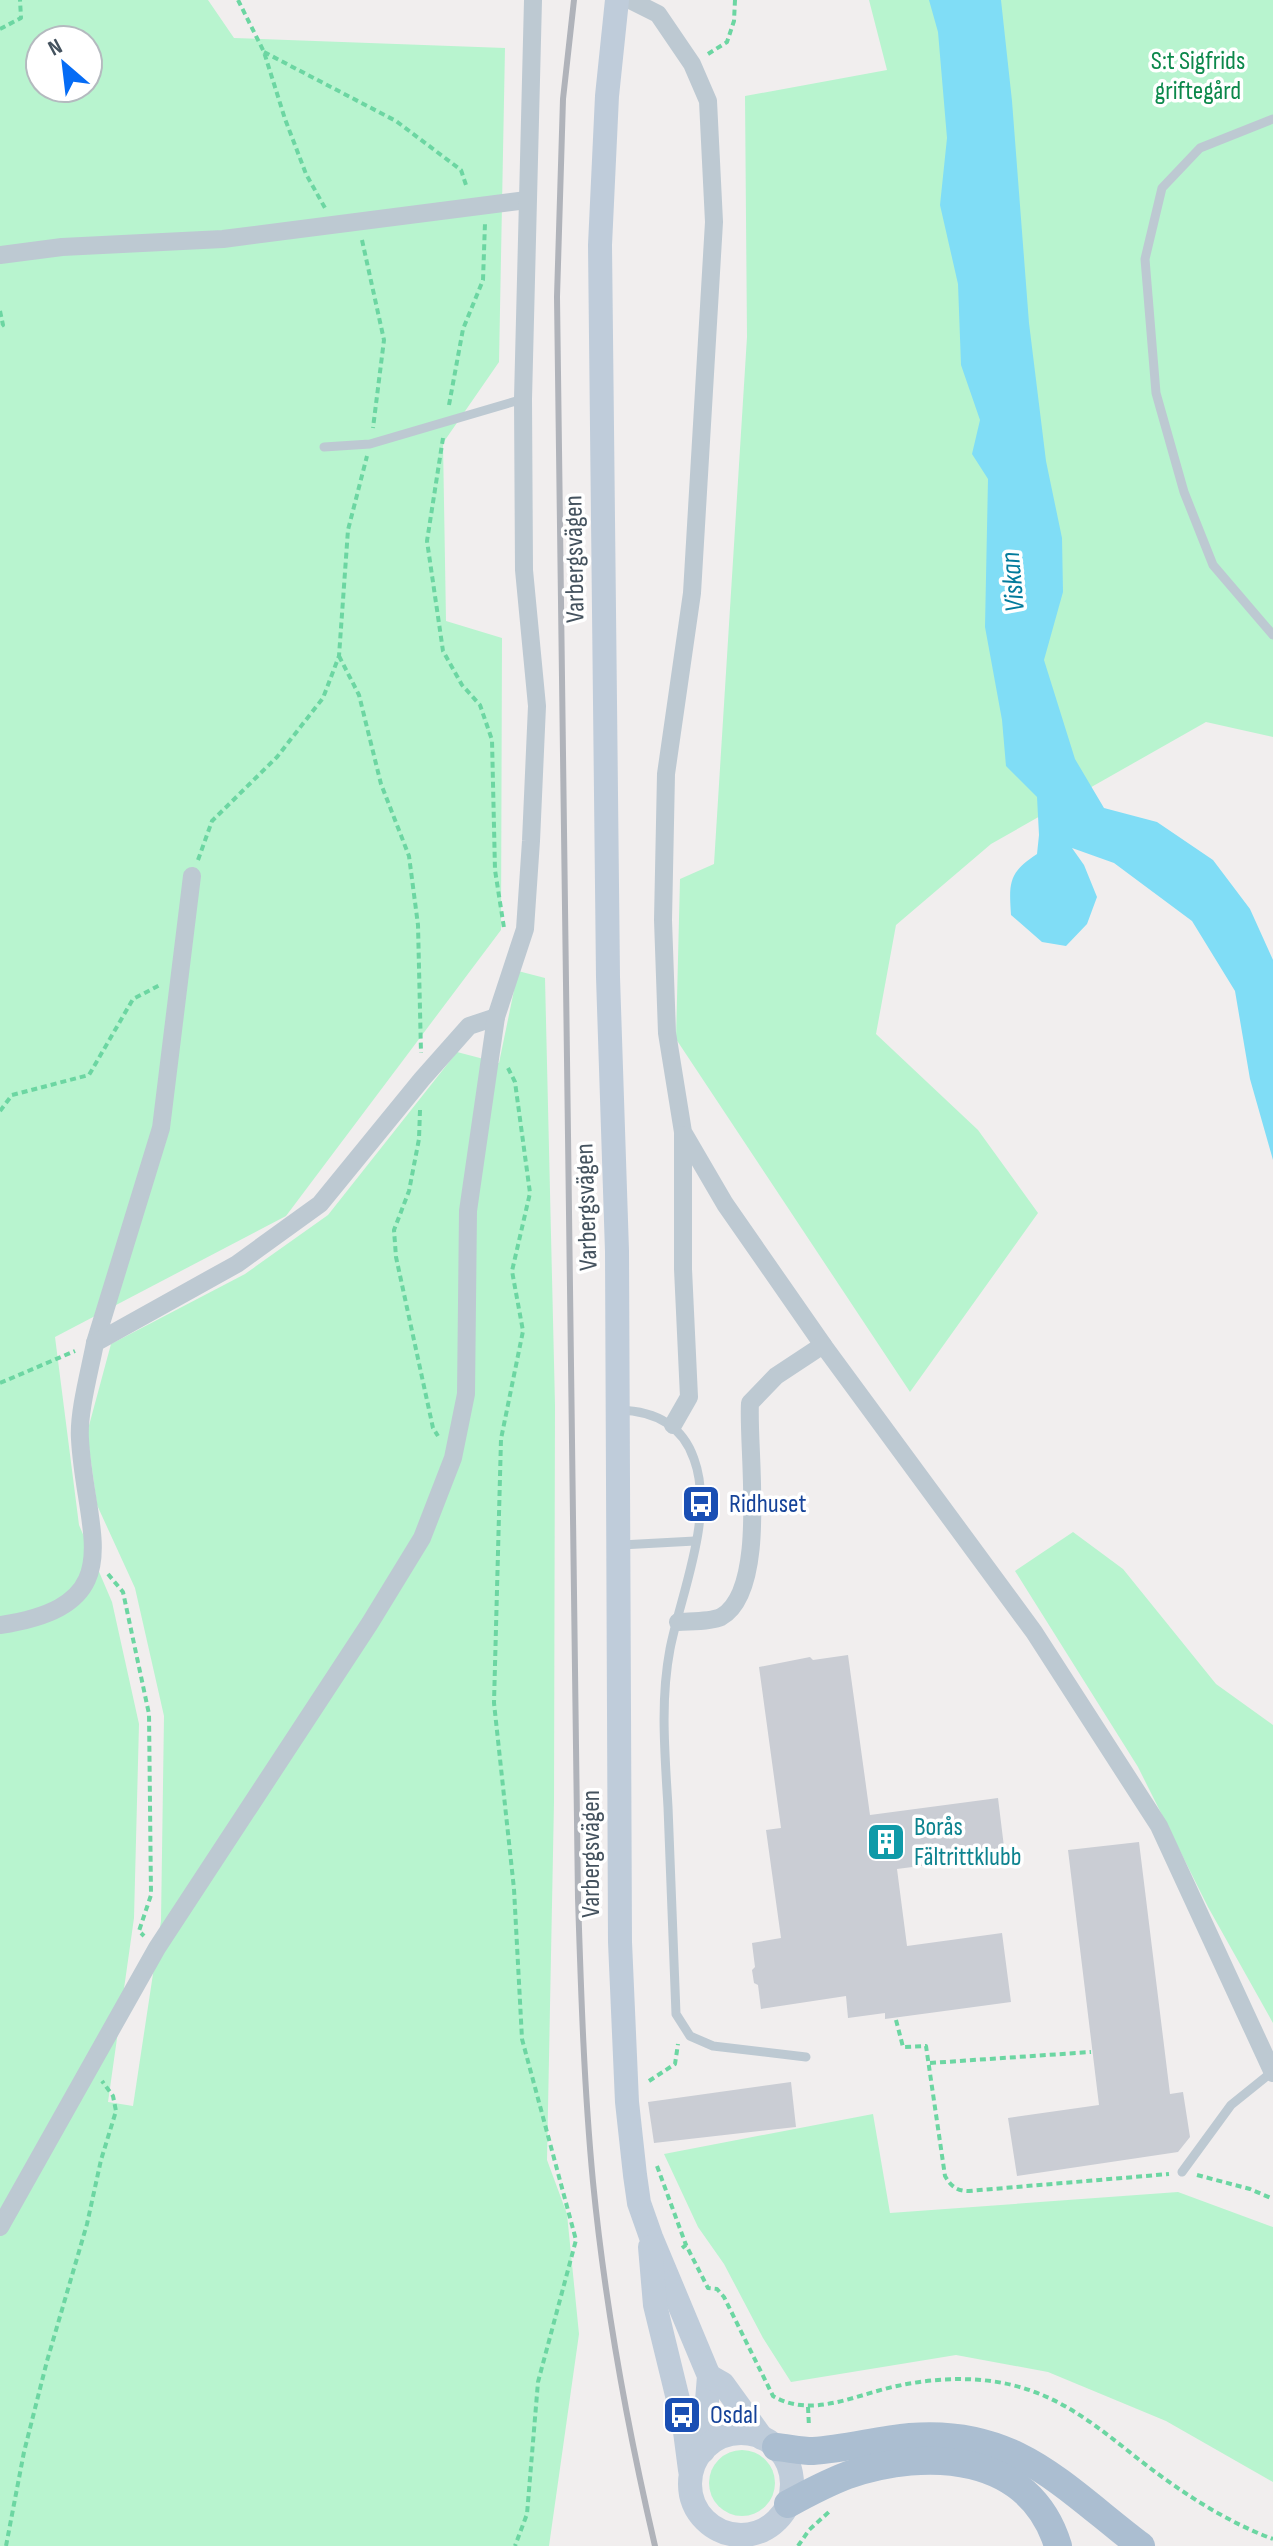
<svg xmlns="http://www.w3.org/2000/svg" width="1273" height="2546" viewBox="0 0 1273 2546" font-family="'Sofia Sans Condensed',sans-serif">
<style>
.green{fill:#b8f4cf;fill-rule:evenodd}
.water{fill:#80ddf6}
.building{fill:#cacdd4}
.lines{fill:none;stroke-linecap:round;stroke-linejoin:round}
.path{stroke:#6cd6a2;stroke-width:4;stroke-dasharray:6 4;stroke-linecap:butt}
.service{stroke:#bdc9d2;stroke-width:9}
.minor{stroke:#bdc9d2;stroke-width:18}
.secondary{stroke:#bfccda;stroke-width:24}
.primary{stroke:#abbed1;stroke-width:28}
.rail{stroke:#b0b3ba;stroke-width:6}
.labels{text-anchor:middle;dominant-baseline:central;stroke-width:7;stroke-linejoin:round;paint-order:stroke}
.park-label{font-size:26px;fill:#0c884b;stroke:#fff}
.street-label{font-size:26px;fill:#44525e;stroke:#fff}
.transit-label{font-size:26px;fill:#164399;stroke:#fff;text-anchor:start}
.culture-label{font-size:26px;fill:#0d838f;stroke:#fff;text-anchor:start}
.water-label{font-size:28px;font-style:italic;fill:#037b9c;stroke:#fff}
</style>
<rect width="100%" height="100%" fill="#f1eeee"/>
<g class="green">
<path d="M 0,0 L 208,0 L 234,38 L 505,48 L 499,362 L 443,443 L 446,621 L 502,638 L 501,930 L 286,1216 L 55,1337 L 79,1525 L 112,1602 L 139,1724 L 134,1918 L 108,2102 L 133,2106 L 161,1921 L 164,1716 L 135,1588 L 97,1505 L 87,1433 L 111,1344 L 245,1274 L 328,1215 L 457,1052 L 499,1063 L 518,971 L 545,978 L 555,1405 L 554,1802 L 547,2160 L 567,2214 L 579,2334 L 549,2546 L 0,2546 ZM 40,40 L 88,40 L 88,88 L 40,88 Z"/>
<polygon points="869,0 1273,0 1273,737 1206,722 991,844 896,925 876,1034 978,1130 1038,1213 910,1392 676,1039 680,879 714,864 747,337 745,96 887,70"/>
<polygon points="1073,1532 1123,1569 1216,1684 1273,1725 1273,2023 1208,1907 1138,1767 1015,1571"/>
<polygon points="873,2114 890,2213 1178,2192 1273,2227 1273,2482 1166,2421 1048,2372 956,2355 791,2382 763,2338 724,2264 698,2227 664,2154"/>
<circle cx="742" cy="2483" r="33"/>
</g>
<path class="water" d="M 929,0 L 1001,0 L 1012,101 L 1029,323 L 1046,461 L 1062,538 L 1063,592 L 1044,660 L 1075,759 L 1104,808 L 1157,822 L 1213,860 L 1250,909 L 1273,960 L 1273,1160 L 1250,1079 L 1235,991 L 1192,921 L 1114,863 L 1072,848 L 1084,865 L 1097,897 L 1087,924 L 1066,946 L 1042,942 L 1011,915 C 1009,883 1008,873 1037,854 L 1039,835 L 1037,797 L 1006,766 L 1002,720 L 985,627 L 988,479 L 972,454 L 980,420 L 961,365 L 958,284 L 940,205 L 947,138 L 938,32 Z"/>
<g class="building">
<polygon points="848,1655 870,1815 998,1798 1005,1855 897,1869 907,1946 1002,1933 1011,2002 885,2019 885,2013 848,2018 846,1996 761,2009 758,1985 754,1983 752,1970 755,1967 752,1943 781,1938 766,1830 781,1828 759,1667 810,1657 813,1660"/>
<polygon points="1139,1842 1170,2094 1183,2092 1190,2137 1178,2152 1017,2176 1008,2118 1099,2105 1068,1850"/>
<polygon points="791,2082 796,2127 654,2143 648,2102"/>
</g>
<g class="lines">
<g class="path">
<polyline points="238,0 264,52 285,119 306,174 325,208"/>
<polyline points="0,29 21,18 20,0"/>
<polyline points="264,52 396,121 461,170 467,188"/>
<polyline points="708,54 727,42 734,21 735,0"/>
<polyline points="362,240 384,340 373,428"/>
<polyline points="0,311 3,325 0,327"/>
<polyline points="449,405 463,329 483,280 485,223"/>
<polyline points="443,438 427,541 443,651 462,685 480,705 492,740 495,870 504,928"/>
<polyline points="339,656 359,695 381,784 409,856 418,925 421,1053"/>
<polyline points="198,860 212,821 277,757 323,698 339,656 348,530 367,456"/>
<polyline points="508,1068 515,1082 530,1193 512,1271 523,1331 501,1439 494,1703 514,1889 522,2039 576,2240 538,2382 527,2514 515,2546"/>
<polyline points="420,1110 419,1139 409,1191 394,1230 396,1257 433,1428 438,1436"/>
<polyline points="0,1111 12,1095 89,1075 133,999 160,985"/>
<polyline points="0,1383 75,1351"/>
<polyline points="108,1574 123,1592 149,1714 151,1895 139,1931 144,1936"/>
<path d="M 896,2020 L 903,2047 L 926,2046 L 945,2176 C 951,2186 956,2191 969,2191 L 1169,2174"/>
<polyline points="930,2063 1091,2052"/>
<polyline points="649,2081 675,2064 678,2044"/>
<polyline points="657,2166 686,2245"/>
<polyline points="1197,2175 1250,2189 1273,2199"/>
<path d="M 682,2248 L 686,2245 L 708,2288 L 717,2289 L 724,2297 L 773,2396 C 812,2419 857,2394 897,2386 C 934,2378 975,2376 1012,2385 C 1062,2397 1098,2427 1137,2458 C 1178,2490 1224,2521 1273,2539"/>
<polyline points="808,2407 809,2427"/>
<polyline points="6,2546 24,2452 47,2361 87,2224 101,2160 116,2111 113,2096 102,2081"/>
<polyline points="798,2546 809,2530 831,2510"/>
</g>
<g class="service">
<polyline points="1273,119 1200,148 1162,188 1145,259 1156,393 1184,492 1213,565 1273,635"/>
<polyline points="324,447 370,444 523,399"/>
<path d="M 619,1410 C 654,1411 682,1424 694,1459 C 715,1516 681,1593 670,1649 C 660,1701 665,1755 668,1807 C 671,1876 673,1945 676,2014 L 690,2036 L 713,2046 L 806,2057"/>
<polyline points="621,1545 695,1541"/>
<polyline points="1182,2172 1231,2105 1272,2072"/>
</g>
<g class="minor">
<polyline points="630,0 658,14 692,64 708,101 714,222 692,593 666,774 663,920 667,1033 683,1132 725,1204 823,1345"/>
<polyline points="0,255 62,247 223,239 527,200"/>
<polyline points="95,1343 161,1128 192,876"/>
<polyline points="673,1425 689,1397 683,1269 683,1135"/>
<path d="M 678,1622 C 690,1621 710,1622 721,1617 C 769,1590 747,1451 750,1403 L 776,1376 L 823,1345 L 1034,1632 L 1159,1826 L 1273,2073"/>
<path d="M 0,1625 C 134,1605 85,1534 80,1439 C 78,1413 90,1370 95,1343 L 237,1264 L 320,1204 L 422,1079 L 469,1026 L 496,1017"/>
<polyline points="0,2227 157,1948 370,1623 422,1538 453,1458 466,1394 468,1211 496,1017 525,929 531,841 537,706 524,570 523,399 533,0"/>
</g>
<g class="secondary">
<polyline points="617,0 607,96 600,245 608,977 617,1251 620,1942 627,2102 635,2175 639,2203 651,2237 709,2376 703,2451"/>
<polyline points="650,2247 655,2305 684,2424 690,2470"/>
<polyline points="709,2376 723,2384 762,2438"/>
<circle cx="741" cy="2484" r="51"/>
</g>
<g class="primary">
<path d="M 776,2447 C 788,2448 801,2451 813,2451 C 845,2449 877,2440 910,2437 C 1016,2428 1063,2487 1141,2546"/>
<path d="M 788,2504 C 808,2493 827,2483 848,2475 C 927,2448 1030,2453 1058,2546"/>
</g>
<path class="rail" d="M 574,0 L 563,99 L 557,297 L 578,1898 C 581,1992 584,2087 593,2182 C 605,2304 627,2426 655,2546"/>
</g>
<defs>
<g id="bus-square" transform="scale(2)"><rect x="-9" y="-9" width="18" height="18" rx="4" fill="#1a4fb4" stroke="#fff"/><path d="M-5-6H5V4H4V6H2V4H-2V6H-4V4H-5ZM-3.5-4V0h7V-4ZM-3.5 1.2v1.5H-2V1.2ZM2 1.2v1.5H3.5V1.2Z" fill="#fff"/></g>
<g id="building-square" transform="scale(2)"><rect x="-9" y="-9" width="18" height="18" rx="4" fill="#0f9aa8" stroke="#fff"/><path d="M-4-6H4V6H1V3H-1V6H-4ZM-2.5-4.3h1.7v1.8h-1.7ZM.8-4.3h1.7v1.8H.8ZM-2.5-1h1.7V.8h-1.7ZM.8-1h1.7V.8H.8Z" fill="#fff"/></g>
</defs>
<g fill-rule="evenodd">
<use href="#bus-square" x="701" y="1504"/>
<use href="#building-square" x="886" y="1842"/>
<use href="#bus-square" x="682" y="2415"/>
</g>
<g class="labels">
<g class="park-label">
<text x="1198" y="61">S:t Sigfrids<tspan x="1198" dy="30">griftegård</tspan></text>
</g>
<g class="street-label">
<text transform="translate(575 559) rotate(-91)">Varbergsvägen</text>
<text transform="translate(587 1207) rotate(-92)">Varbergsvägen</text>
<text transform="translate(591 1854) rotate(-90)">Varbergsvägen</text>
</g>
<g class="transit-label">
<text x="729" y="1504">Ridhuset</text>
<text x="710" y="2415">Osdal</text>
</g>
<g class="culture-label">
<text x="914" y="1827">Borås<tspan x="914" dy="30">Fältrittklubb</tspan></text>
</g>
<g class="water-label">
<text transform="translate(1013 582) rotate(-95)">Viskan</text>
</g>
</g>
<g transform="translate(64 64) rotate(332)"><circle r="38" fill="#ffffff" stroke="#b4babf" stroke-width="2"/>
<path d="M0-6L14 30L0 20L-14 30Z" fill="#056cf5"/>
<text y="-12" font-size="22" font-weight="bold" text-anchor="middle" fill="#44525e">N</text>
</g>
</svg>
